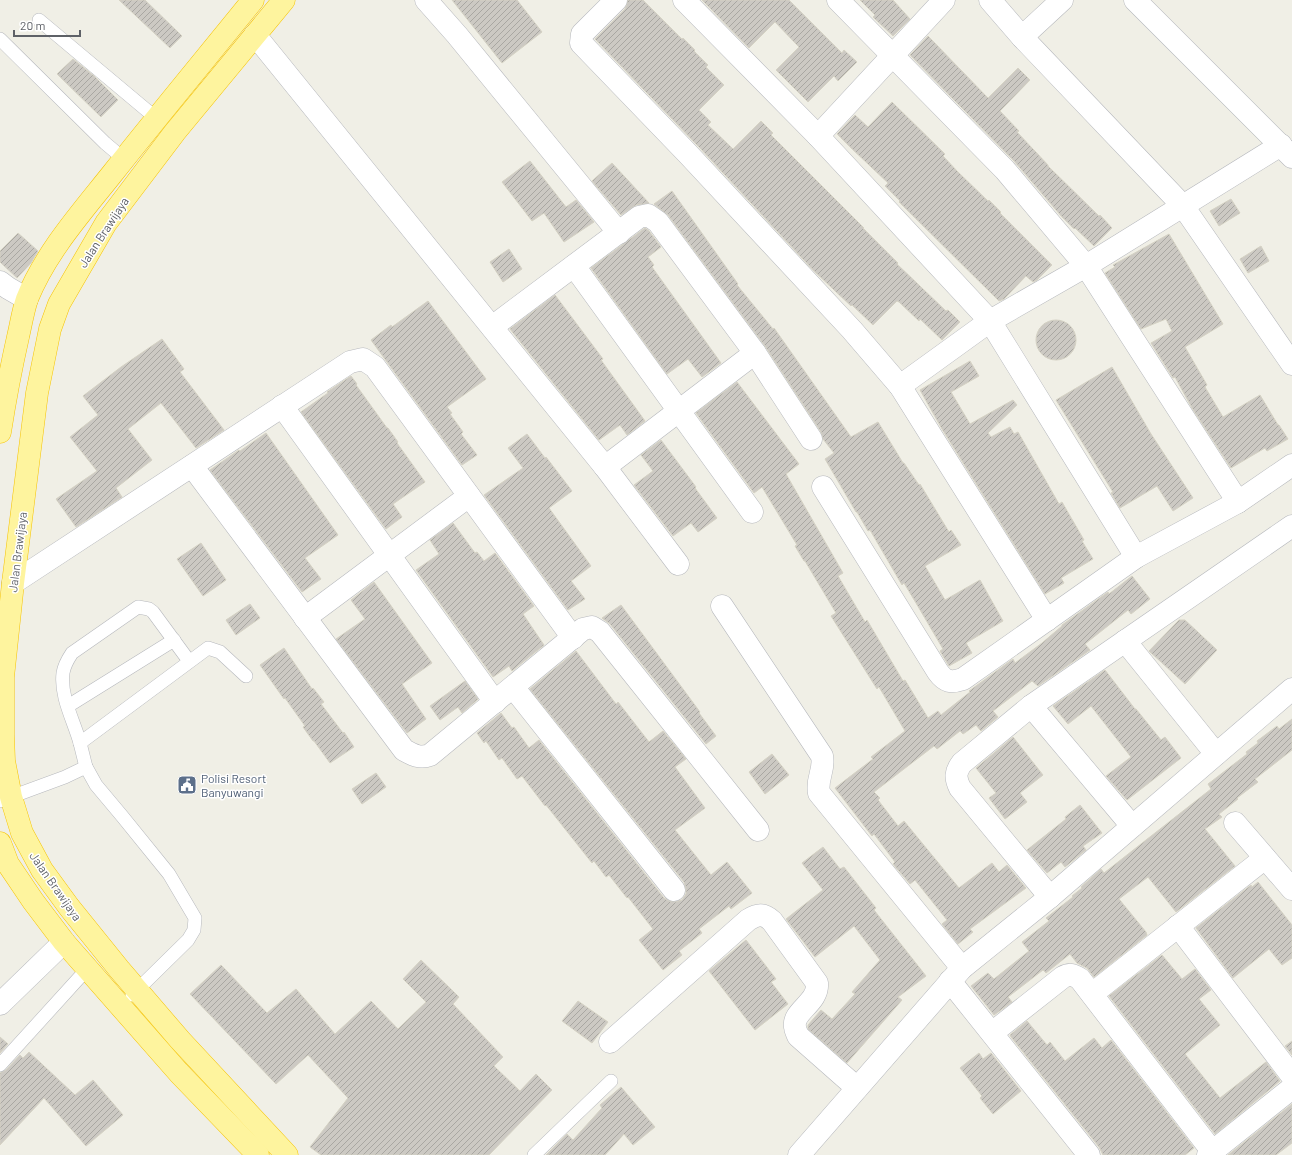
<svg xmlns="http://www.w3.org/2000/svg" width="1292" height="1155" viewBox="0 0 1292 1155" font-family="Barlow,sans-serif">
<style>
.building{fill:url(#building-hatch);stroke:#d5d2c4}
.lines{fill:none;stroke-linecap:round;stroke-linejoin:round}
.service-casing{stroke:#b6b8bd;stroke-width:14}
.minor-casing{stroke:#b6b8bd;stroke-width:23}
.trunk-casing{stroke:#f6c300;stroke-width:23}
.service{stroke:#fff;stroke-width:13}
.minor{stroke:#fff;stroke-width:22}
.trunk{stroke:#fef49e;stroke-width:22}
.labels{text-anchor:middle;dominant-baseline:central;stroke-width:3;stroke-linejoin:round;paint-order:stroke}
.street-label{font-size:12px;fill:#5e6167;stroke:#fff}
.service-label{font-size:12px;fill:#4e5e75;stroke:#fff;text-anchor:start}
</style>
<defs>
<pattern id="building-hatch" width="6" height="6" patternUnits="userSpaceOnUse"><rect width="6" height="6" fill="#ccc9c3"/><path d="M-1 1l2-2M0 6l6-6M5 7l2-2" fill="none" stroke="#a9a7a2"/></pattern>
</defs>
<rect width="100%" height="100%" fill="#f0efe6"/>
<g class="building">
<polygon points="119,0 145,0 182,36 170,48"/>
<polygon points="452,0 517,0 542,32 502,63"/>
<polygon points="628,0 643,0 682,39 683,38 695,50 694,51 708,65 706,67 724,85 699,110 711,122 708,125 733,149 761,121 773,133 771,135 864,228 863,228 898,263 897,264 946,311 948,310 960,322 942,340 920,319 919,321 899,302 897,301 873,325 852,305 851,306 814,271 699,147 595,39 625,9"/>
<polygon points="702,0 789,0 842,53 844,50 857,62 838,81 834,76 808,102 776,70 799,47 775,22 749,48"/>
<polygon points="860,0 893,0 910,19 893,36 873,17 875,15"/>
<polygon points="928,36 988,98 1018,68 1030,80 1000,111 1019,131 1017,132 1048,165 1048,166 1099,216 1100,215 1112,228 1094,246 1075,228 1074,229 1062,217 1014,161 910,55"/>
<polygon points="73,59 94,76 118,100 101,117 57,74"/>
<polygon points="892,102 945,154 943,156 958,172 988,201 989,200 1001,212 1000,213 1052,265 1037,280 1033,282 1026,276 1004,299 999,301 899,202 900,201 885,186 888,183 850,147 837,134 855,115 868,127"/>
<polygon points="530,161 566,207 576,200 594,222 564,242 544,213 532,221 502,182"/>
<polygon points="612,163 649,203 636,205 621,215 592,181"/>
<polygon points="672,191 738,284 737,285 773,329 774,328 851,437 878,422 903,463 904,463 919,485 920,484 949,532 951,530 961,545 925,566 945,600 980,580 1003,621 966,643 972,653 949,666 940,651 943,649 916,603 904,583 902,585 870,530 868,531 857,512 856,512 825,459 834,453 823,439 821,432 765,346 668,215 654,204"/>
<polygon points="1231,199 1240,213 1219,226 1210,211"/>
<polygon points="645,228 649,231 661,247 648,257 654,265 652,267 721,363 702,377 688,359 667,374 591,268"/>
<polygon points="18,233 38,251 31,263 17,278 0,262 0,251"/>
<polygon points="1169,234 1223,324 1185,347 1207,385 1205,387 1223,417 1260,395 1278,425 1279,425 1288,439 1267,451 1265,448 1231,468 1192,408 1175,377 1173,378 1151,343 1172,331 1166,319 1141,329 1105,273 1115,267 1113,265"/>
<polygon points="1261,246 1269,261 1248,273 1240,259"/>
<polygon points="509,249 522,269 503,282 490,262"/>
<polygon points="555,295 603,359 601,360 645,421 627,435 620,425 599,440 510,329"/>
<polygon points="428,301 486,379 447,407 452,413 450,414 463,432 461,434 477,455 462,465 371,340 391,325 392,327"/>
<circle cx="1056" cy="340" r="20"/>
<polygon points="162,339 184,369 180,372 224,430 196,448 161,403 128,429 152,460 116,488 122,497 76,527 56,499 97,471 70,437 98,415 83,396 121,367"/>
<polygon points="970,361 979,376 951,392 970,424 1013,400 1017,405 988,433 991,437 1010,427 1014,434 1018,432 1059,504 1062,502 1084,540 1082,541 1093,559 1061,578 1064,583 1045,594 942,429 920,390"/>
<polygon points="1112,367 1151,434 1193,498 1173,511 1157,486 1120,508 1111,493 1113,492 1056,400"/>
<polygon points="351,376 357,384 356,385 387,428 388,428 398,442 397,443 425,482 393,504 402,517 386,529 301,412 328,393 327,392"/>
<polygon points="737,382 799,464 786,474 843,573 838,576 865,622 867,620 903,681 905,680 928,718 938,711 941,715 970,692 969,691 1013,659 1015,663 1042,643 1062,626 1062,625 1108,592 1109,594 1132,576 1150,599 1131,614 1128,610 1085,644 1090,650 1038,686 1032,681 993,711 998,717 981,731 976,725 963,734 960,731 937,749 934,746 874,792 880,798 878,800 898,826 904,821 959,888 992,863 999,872 1007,865 1026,888 970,929 973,932 958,944 942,924 947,920 915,880 910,884 893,864 895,862 874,834 872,836 835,788 873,759 871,757 905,731 879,687 877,689 831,616 836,613 805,561 804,561 795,546 797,545 762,487 754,493 696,413"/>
<polygon points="266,433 338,535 305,558 321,579 302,592 210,470 239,450 240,451"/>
<polygon points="527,434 545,458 546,457 572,491 549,508 591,566 571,581 585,599 568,610 484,495 523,468 508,448"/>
<polygon points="661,440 696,487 695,488 717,518 698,532 691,523 673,536 634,485 653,471 641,455"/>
<polygon points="453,523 475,553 477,552 484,561 495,553 534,606 523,614 544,645 512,671 509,666 493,677 416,570 439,554 430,540"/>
<polygon points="201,543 226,580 203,596 177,559"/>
<polygon points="374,582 432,663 402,684 426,719 407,733 336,639 365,619 351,600"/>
<polygon points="250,604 260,618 236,635 226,620"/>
<polygon points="621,605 700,712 699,713 716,736 706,744 610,624 602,618"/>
<polygon points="1179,620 1185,620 1217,650 1185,684 1149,651"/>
<polygon points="284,648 312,689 313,688 324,702 321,704 343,733 344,732 354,747 330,763 314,741 313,741 303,727 305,726 285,698 284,699 260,665"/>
<polygon points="576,651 616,704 618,702 649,742 663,731 686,759 675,767 705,808 675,830 711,875 727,862 752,893 731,909 729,906 699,929 702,933 679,951 682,955 663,970 639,940 653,929 628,897 627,898 609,875 606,877 594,861 592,863 546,805 545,806 522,776 517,779 502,758 499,760 486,741 484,743 477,733 501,713 512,728 514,727 529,748 539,740 664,898 669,901 675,902 682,900 686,894 686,889 684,882 530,689"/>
<polygon points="1105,670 1135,709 1136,709 1161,740 1165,737 1181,758 1127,800 1106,776 1131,757 1091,706 1068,724 1053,706"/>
<polygon points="465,681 478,699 462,713 458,707 440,720 430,706"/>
<polygon points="1292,719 1292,750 1255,779 1258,782 1237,798 1238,799 1219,814 1222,817 1205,829 1235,866 1176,912 1148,877 1119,899 1146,932 1147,935 1094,977 1087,968 1077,963 1070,954 1046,973 1043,970 1008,997 1012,1002 994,1015 971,986 988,973 994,979 1029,951 1022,942 1049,921 1046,918 1073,897 1072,896 1082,888 1081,887 1101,869 1104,873 1211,789 1208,784 1247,754 1246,752 1258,743 1257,741 1277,726 1279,729"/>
<polygon points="1013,737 1043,775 1020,793 1027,802 1005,819 989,798 996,793 976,768"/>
<polygon points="772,754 789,775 765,794 749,772"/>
<polygon points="376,773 386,787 362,804 352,789"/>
<polygon points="1080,805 1102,833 1083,846 1086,850 1065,867 1061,862 1047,873 1027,850 1066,819 1065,817"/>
<polygon points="823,847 840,869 844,867 876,908 874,910 926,976 898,997 902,1000 847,1063 808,1029 808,1025 821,1010 832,1019 855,994 852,992 880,960 854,926 815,957 786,919 823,890 802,863"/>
<polygon points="1258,882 1292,925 1292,958 1282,965 1269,949 1233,978 1196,928 1251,885 1252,887"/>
<polygon points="746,940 776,979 771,982 788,1004 755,1030 709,971"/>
<polygon points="1162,955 1182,979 1195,969 1211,990 1199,999 1220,1025 1185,1054 1220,1098 1266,1062 1280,1081 1215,1134 1109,996"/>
<polygon points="421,960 459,997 453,1004 503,1057 494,1066 520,1091 536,1074 552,1090 489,1155 321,1155 310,1147 348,1098 308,1055 276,1084 190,994 221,965 267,1013 296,989 335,1034 371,1001 398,1029 426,1002 403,979"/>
<polygon points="578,1001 608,1022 592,1043 562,1021"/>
<polygon points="1027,1021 1047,1045 1050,1042 1065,1061 1094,1038 1102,1048 1111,1040 1194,1148 1185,1155 1103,1155 1099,1147 1011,1037 1010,1035"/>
<polygon points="0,1037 8,1044 0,1053"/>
<polygon points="1292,1041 1292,1055 1285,1046"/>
<polygon points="29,1052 75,1095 93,1080 123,1115 86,1146 44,1098 0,1145 0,1073 6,1070 20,1055 23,1058"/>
<polygon points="979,1053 983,1059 991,1053 1021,1091 993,1114 980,1098 982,1096 960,1068"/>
<polygon points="621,1087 655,1127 633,1145 624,1134 605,1155 546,1155 567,1134 573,1140 602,1108 600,1105"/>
<polygon points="1292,1104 1292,1143 1276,1155 1228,1155"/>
</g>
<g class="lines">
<g class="service-casing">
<g id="service">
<polyline points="39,20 156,118"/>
<polyline points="0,39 105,143 124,159"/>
<polyline points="68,706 174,640"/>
<polyline points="80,743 208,648 220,652 246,676"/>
<path d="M 86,767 C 84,759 82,751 80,743 C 74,721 60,697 63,673 C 64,666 68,659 72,653 L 138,607 L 149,609 L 153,612 L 189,661"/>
<polyline points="0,801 65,777 86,767 96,785 122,816 169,874 195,918 194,930 188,940 132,995"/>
<polyline points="0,1065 88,968"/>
<polyline points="534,1155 611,1081"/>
</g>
</g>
<g class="minor-casing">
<g id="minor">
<polyline points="426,0 457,35 619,233"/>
<polyline points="616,0 582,34 581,43 688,154 852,330 900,386 1047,620"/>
<polyline points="684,0 818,136 990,321 1136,557"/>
<polyline points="838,0 1005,170 1086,266 1238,502"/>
<polyline points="990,0 1022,37"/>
<polyline points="1062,0 1022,37 1183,206 1292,364"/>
<polyline points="1135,0 1292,157"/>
<polyline points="255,35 605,467 755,353"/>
<polyline points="818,136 944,0"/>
<polyline points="574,266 752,512"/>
<polyline points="0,282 8,288 27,299"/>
<polyline points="492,327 639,217 648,215 658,222 755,353 811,439"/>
<polyline points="900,386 990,321 1086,266 1281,145"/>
<polyline points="282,406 495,702"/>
<path d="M 192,466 L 404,750 C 413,755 420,759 430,755 L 583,629 L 592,627 L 600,632 L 758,830"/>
<polyline points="605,467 678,564"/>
<path d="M 823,487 L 938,672 C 945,682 951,683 963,679 L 1136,557 L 1238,502 L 1292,465"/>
<polyline points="13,583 350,362 363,359 375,367 573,638"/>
<path d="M 722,606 L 822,756 C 825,771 816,778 819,793 L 962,968"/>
<polyline points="305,618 469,496"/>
<polyline points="1125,641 1216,754"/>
<polyline points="513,687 674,890"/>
<polyline points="1031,706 1132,826"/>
<polyline points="1235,823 1292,889"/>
<path d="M 1050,897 L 960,788 C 955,778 955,772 962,763 L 1031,706 L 1292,526"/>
<polyline points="1178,926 1292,1076"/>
<polyline points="950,981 1089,1155"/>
<polyline points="1092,994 1265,858"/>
<polyline points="0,1004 64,942"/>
<path d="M 992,1033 L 1063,977 C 1070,973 1074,975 1080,979 L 1212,1151"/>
<path d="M 610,1042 L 748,920 C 758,914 763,913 772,921 L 817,983 C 819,1003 792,1011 795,1027 C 795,1030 797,1033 798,1036 L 857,1088"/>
<polyline points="799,1155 962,968 1050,897 1292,689"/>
<polyline points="1208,1155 1292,1088"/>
</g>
</g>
<g class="trunk-casing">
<g id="trunk">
<polyline points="284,0 175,132 106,223 59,304 50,329 37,393 13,583 3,677 3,735 4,761 11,797 22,833 42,870 69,907 119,969 180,1040 287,1155"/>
<path d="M 0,432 C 5,400 11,368 18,337 C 21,324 23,311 27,299 C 46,252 81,213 112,174 C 158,116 206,58 253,0"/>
<polyline points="0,843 8,864 33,901 64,942 179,1073 258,1155"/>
</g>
</g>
<use href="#service" class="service"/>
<use href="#minor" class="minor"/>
<use href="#trunk" class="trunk"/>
</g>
<defs>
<g id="civic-square" transform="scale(1)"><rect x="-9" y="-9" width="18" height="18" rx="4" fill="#5c6f8a" stroke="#fff"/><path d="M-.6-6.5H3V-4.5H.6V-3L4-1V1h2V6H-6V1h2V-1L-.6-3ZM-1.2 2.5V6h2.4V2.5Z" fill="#fff"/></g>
</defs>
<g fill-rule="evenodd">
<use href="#civic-square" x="187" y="785"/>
</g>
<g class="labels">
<g class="street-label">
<text transform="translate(103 232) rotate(-57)">Jalan Brawijaya</text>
<text transform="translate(17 552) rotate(-83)">Jalan Brawijaya</text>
<text transform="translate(56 886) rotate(55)">Jalan Brawijaya</text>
</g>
<g class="service-label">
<text x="201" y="778">Polisi Resort<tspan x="201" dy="14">Banyuwangi</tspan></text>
</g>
</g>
<path d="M14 30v6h66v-6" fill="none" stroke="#5e6167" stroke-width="2"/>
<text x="20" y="30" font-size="12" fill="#5e6167" stroke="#ffffff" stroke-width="3" paint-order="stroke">20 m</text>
</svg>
